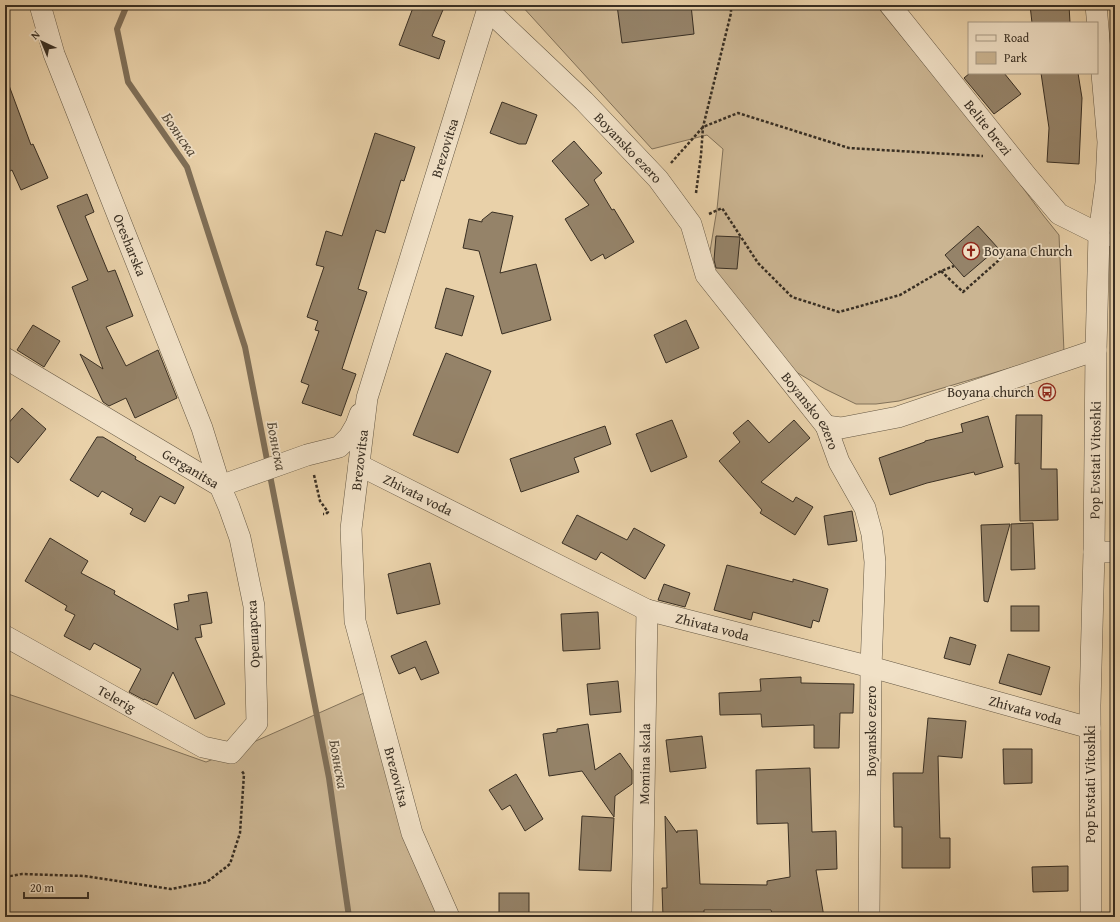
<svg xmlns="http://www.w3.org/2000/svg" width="1120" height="922" viewBox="0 0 1120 922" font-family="'Gentium Book Plus',serif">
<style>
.green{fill:#cbb592;stroke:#82725a}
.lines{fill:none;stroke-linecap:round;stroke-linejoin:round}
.stream{stroke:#7f6f58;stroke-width:6}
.building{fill:#958369;stroke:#392f23}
.service-casing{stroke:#655844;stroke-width:12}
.minor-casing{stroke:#655844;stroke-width:22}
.path{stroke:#392f23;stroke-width:2.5;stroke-dasharray:3 2;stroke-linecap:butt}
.service{stroke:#f1e1c7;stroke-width:11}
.minor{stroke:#f1e1c7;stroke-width:21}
.labels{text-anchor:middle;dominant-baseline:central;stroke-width:3.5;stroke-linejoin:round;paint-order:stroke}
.street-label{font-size:14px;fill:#392f23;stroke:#f1e1c7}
.poi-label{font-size:14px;fill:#392f23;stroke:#f1e1c7;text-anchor:start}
.water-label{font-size:15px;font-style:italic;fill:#564a39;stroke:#f1e1c7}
</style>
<rect width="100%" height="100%" fill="#e9d1a9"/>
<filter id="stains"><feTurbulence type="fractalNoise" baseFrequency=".005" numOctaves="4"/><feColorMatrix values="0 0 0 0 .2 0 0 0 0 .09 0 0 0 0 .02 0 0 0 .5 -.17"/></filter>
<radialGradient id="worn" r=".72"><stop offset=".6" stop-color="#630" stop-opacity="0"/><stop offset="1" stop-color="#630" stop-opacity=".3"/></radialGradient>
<g class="green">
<polygon points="521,5 876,5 1000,157 1043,215 1059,235 1064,352 899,401 876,404 856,404 825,389 796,372 708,263 717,209 723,149 707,135 652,149"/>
<polygon points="373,689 449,917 5,917 5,693 127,734 206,762 231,752"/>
</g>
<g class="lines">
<polyline class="stream" points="127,5 117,29 128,82 187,167 245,347 329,778 349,917"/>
</g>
<g class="building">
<polygon points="414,5 445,5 432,36 445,41 439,59 399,45"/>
<polygon points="617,5 691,5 694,34 622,43"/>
<polygon points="1030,5 1069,5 1070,23 1032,23"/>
<polygon points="970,73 1004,73 1021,94 994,114 964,78"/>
<polygon points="1041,73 1078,73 1082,98 1079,164 1047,162 1049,128"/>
<polygon points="5,80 7,80 31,145 33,144 48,178 21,190 12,170 5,174"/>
<polygon points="502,102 537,115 526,144 519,144 490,133"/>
<polygon points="375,133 415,147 404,181 401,180 385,233 376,230 358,289 367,292 342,369 356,374 341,416 302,403 309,385 301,382 319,331 315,330 318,321 307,317 324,267 316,265 326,231 342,236"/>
<polygon points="574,141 602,173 594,180 612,210 614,209 634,242 605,259 603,254 591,261 565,219 589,205 552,161"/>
<polygon points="87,194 94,212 85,216 108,272 115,270 133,316 106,327 126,366 158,350 177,398 135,418 126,398 109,406 103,402 80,354 103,369 72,287 88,280 57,206"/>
<polygon points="492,212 513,216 500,273 536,264 551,320 502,334 479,251 463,248 469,219 482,222 482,220"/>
<polygon points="978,226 998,248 964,277 945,255"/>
<polygon points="716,236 740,237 737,269 716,268 714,260"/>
<polygon points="446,288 474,296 462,336 435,328"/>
<polygon points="686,320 699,348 666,363 654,335"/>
<polygon points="33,325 60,341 44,367 17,350"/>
<polygon points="446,353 491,371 458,453 413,435"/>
<polygon points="22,408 46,429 18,463 5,452 5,427"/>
<polygon points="1016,415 1042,415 1041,469 1057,469 1058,520 1020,521 1019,463 1015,464"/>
<polygon points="988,416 1003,467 975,475 974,472 927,483 890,495 879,458 925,442 925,441 963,432 961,424"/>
<polygon points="672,420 687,457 651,472 636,434"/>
<polygon points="748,420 769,443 794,420 810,438 761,482 793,502 796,497 813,507 795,535 760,513 762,510 719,461 740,442 733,433"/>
<polygon points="605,426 611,444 574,458 579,472 521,492 510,459"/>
<polygon points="97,437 103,437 136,457 135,459 184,487 175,504 160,496 145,522 130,514 133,509 102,491 98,497 70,480"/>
<polygon points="852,511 857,541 828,545 824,516"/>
<polygon points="577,515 627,540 634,528 665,545 645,579 601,552 596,560 562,543"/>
<polygon points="1033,523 1035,569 1011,570 1011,524"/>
<polygon points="1010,524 988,602 984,601 981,525"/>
<polygon points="50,538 88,561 81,573 115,591 114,594 178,630 174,604 189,601 188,595 207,592 212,623 200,625 202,637 195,638 225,704 195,719 173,672 157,705 144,699 144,700 129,692 141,669 94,643 90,650 64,636 75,615 65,610 67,606 25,581"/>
<polygon points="430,563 440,604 397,614 388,574"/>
<polygon points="727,565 793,582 793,579 828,589 819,622 813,620 811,628 753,612 751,620 714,610"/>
<polygon points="664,584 690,593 685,607 658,600"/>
<rect x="1011" y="606" width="28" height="25"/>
<polygon points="598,612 600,649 563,651 561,614"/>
<polygon points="950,637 976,645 970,665 944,658"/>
<polygon points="426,641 439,673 421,680 415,667 399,674 391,656"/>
<polygon points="1008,654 1050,667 1041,695 999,683"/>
<polygon points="801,677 801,683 854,684 853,713 840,713 839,748 814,748 814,725 762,727 761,714 720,715 719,693 761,691 760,679"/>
<polygon points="618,681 621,712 590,715 587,684"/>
<polygon points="928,718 966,721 962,758 938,756 940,838 950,838 950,868 902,868 902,827 894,827 893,773 923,773"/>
<polygon points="588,724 595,770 620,753 632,770 632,784 615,796 614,817 582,771 549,776 543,734 557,732 557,729"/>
<polygon points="702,736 706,768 670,772 666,740"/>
<polygon points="1003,749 1032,749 1032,783 1004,784"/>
<polygon points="810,768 812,832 836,831 837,869 816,870 824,917 773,917 771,910 704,910 704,917 663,917 662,888 667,888 665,816 677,833 677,831 697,830 700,884 767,885 767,881 790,877 788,823 757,824 756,770"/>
<polygon points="516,774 543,819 525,831 510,805 502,810 489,790"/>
<polygon points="582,816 614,818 611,871 579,870"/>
<polygon points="1068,866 1068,891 1033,892 1032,867"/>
<rect x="499" y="893" width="30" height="24"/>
</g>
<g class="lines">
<g class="service-casing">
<polyline id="service" points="1099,234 1115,243"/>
</g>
<g class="minor-casing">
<g id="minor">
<path id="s1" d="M 890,5 L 1026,175 L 1059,214 L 1099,234"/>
<path id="s2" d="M 487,9 L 584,101 L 658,179 L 691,224 L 706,275 L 826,426 L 839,462 L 865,508 L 872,534 L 875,562 L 871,667 L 869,917"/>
<path id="s3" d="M 5,358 L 220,486"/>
<polyline points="826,426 841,428 898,417 1096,350"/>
<path id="s4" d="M 359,465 L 647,610 L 871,667 L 1090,728"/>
<polyline points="220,486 307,455 339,447 349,437 356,425 360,414"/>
<polyline points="1094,552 1115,552"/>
<path id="s5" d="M 5,636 L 203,747 L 231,753 L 257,723 L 254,606 L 240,538 L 229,507 L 220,486 L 202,428 L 54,54 L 40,5"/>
<path id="s6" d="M 449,917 L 412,833 L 355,621 L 351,529 L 367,398 L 489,5"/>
<path id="s7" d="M 642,917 L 647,610"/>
<path id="s8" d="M 1091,917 L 1090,705 L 1094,552 L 1096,350 L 1099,234 L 1106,183 L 1108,142 L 1096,5"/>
</g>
</g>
<g class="path">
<polyline points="671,163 703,127 738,113 849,148 983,156"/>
<polyline points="696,193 701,155 703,127 731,13 731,5"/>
<polyline points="709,214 722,208 758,263 792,297 839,312 900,295 941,271 954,266"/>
<polyline points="941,271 963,292 1008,252"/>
<polyline points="314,475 320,501 328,512 326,514 323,514"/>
<polyline points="5,877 22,874 84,876 171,889 207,882 230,864 240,833 244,774 241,770"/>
</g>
<use href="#service" class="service"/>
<use href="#minor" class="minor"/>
</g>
<defs>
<g id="church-ring" transform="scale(0.9)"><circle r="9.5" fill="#f1e1c7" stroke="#8f2418" stroke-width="1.5"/><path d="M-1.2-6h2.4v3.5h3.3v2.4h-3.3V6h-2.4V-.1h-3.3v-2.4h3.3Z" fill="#8f2418"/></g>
<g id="bus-ring" transform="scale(0.9)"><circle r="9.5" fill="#f1e1c7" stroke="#8f2418" stroke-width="1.5"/><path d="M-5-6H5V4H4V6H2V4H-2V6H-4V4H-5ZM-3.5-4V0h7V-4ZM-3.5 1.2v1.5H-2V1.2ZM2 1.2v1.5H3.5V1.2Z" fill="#8f2418"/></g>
</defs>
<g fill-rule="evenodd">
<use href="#church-ring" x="971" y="251"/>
<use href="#bus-ring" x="1047" y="392"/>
</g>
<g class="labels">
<g class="street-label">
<text stroke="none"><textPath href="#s1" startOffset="157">Belite brezi</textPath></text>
<text stroke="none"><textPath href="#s6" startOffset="797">Brezovitsa</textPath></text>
<text stroke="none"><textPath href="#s2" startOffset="198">Boyansko ezero</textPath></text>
<text transform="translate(130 245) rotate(68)">Oresharska</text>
<text stroke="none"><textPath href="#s2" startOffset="522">Boyansko ezero</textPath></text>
<text stroke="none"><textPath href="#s6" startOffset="473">Brezovitsa</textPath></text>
<text stroke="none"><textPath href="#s8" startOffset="457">Pop Evstati Vitoshki</textPath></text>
<text stroke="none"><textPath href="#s3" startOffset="216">Gerganitsa</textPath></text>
<text stroke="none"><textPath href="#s4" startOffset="66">Zhivata voda</textPath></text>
<text stroke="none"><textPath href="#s4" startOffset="390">Zhivata voda</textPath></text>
<text transform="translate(253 634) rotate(-93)">Орешарска</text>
<text stroke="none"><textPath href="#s5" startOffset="128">Telerig</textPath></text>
<text stroke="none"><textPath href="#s4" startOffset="714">Zhivata voda</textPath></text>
<text transform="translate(871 731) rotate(-90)">Boyansko ezero</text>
<text stroke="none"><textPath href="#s7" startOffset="153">Momina skala</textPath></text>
<text transform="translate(397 777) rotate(75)">Brezovitsa</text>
<text transform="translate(1090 784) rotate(-90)">Pop Evstati Vitoshki</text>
</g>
<g class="poi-label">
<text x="984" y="251">Boyana Church</text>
<text x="1034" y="392" text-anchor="end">Boyana church</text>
</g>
<g class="water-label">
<text transform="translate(180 134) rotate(55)">Боянска</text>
<text transform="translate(277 446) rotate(79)">Боянска</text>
<text transform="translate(339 764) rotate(80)">Боянска</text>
</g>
</g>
<rect width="1120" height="922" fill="none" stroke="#e9d1a9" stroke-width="20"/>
<rect x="6" y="6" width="1108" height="910" fill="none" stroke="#392f23" stroke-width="2"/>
<rect x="10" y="10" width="1100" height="902" fill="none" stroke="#392f23"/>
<rect x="968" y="22" width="130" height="52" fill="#f1e1c7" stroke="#a79a85"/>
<rect x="976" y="35" width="20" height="6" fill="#f1e1c7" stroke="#a79a85"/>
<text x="1004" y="42" font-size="12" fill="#392f23">Road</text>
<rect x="976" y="52" width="20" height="12" fill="#cbb592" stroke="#a79a85"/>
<text x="1004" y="62" font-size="12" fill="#392f23">Park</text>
<g transform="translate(42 42) rotate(316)" stroke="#f1e1c7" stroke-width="3" paint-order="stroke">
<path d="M0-3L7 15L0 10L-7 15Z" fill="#392f23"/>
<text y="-6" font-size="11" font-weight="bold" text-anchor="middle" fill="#392f23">N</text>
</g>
<path d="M24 892v6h64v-6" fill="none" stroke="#392f23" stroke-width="2"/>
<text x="30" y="892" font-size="12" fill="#392f23" stroke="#f1e1c7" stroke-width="3" paint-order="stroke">20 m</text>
<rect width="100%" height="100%" filter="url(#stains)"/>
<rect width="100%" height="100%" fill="url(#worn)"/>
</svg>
